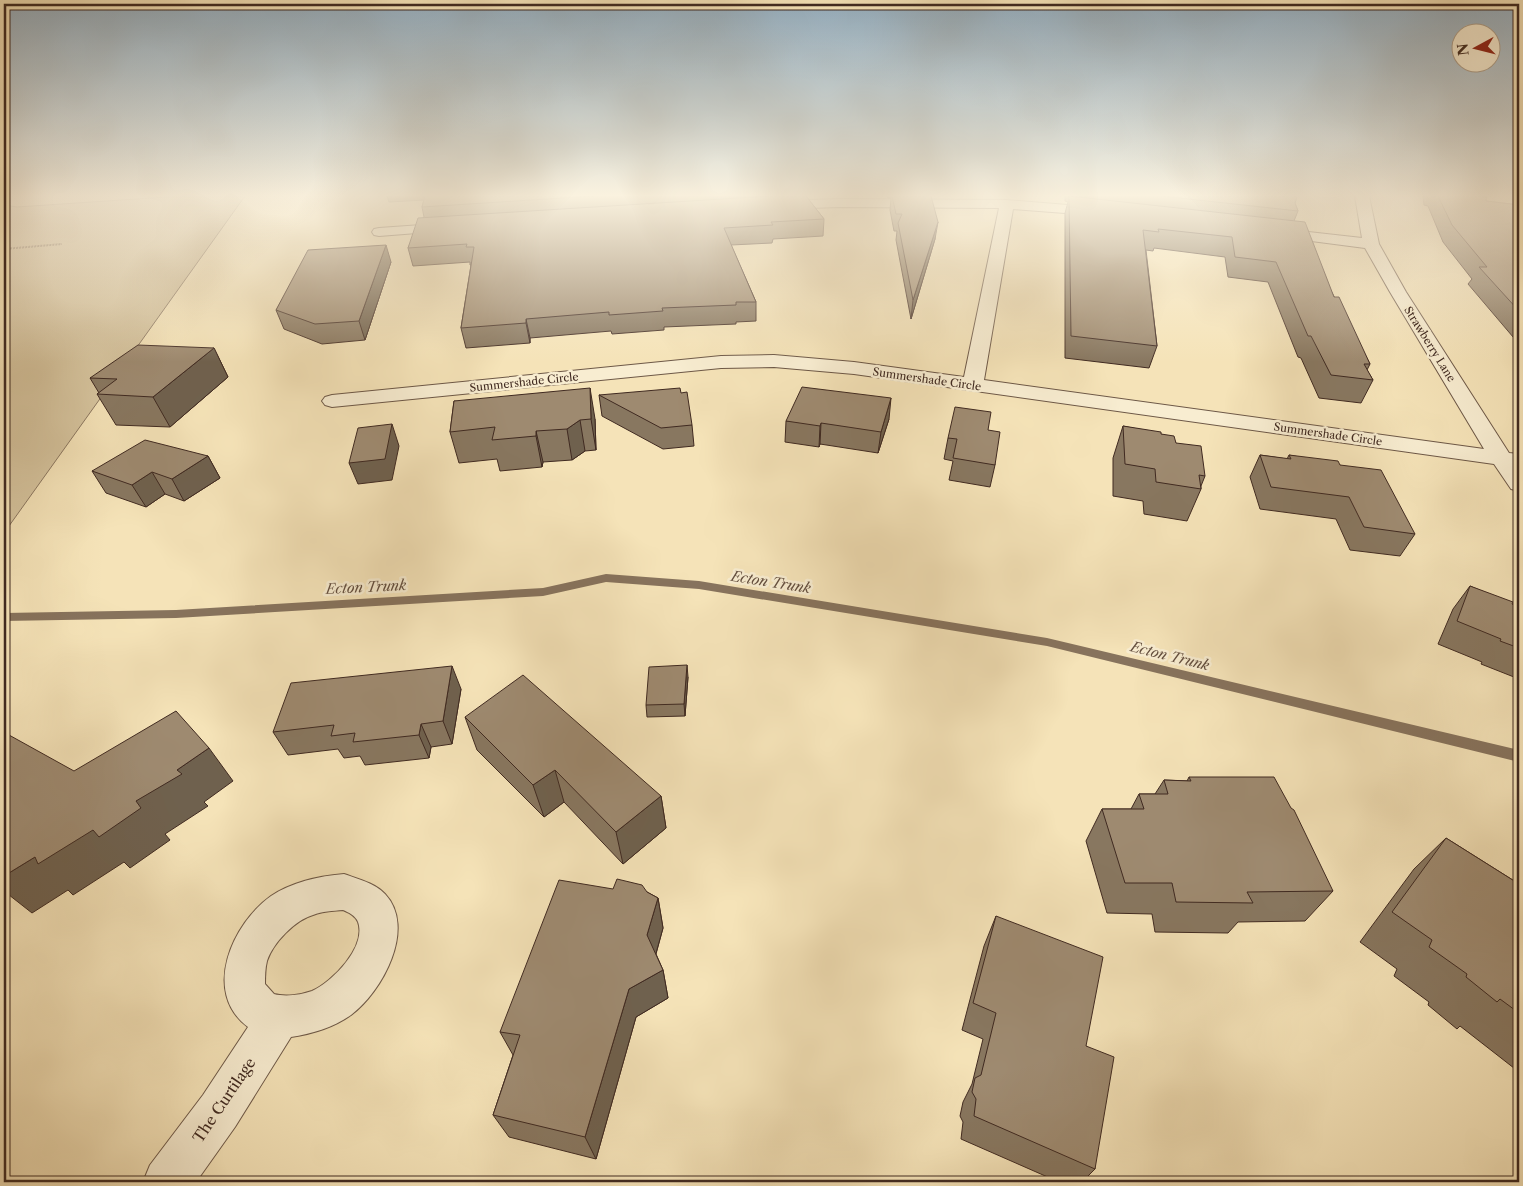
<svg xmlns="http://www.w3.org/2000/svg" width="1523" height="1186" viewBox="0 0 1523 1186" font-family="'Libre Caslon Text',serif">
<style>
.green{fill:#d6c49e;stroke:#8b7760}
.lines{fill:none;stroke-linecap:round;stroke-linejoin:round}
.stream{fill:#87735d;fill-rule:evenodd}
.minor-casing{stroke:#6d5847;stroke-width:2}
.path{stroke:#402a21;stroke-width:2;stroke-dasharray:0.5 1;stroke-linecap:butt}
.minor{fill:#f8edd1;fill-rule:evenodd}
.wall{fill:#887760;stroke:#402a21}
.shaded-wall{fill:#6f614e;stroke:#402a21}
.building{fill:#9e8a70;stroke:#402a21}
.labels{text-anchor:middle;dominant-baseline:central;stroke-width:5;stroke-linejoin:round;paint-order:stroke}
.far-street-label{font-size:11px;fill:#402a21;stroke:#f8edd1}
.water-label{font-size:14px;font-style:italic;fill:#644f3f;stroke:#f8edd1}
.near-street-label{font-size:15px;fill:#402a21;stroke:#f8edd1}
</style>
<rect width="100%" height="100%" fill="#f5e3b8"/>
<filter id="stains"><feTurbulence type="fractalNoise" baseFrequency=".004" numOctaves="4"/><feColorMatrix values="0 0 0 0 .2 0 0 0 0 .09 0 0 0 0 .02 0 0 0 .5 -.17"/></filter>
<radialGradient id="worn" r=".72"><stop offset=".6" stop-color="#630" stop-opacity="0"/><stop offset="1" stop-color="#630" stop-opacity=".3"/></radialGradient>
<polygon class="green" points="181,196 245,196 4,533 4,205 17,207"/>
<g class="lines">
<polygon class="stream" points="606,574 699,581 1047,638 1519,750 1519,762 1047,646 699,589 606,582 543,596 176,618 4,621 4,613 176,610 543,588"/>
<g class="minor-casing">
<g id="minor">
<polygon points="1355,196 1369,196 1379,244 1406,292 1509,453 1519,454 1519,491 1511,489 1494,464 854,374 774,367 721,368 332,407 325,405 322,401 325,397 332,395 721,356 774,355 854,362 964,377 999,208 840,207 775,209 768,205 775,201 840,199 1007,200 1104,208 1109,209 1111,212 1109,215 1104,216 1013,209 984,380 1484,449 1390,292 1365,248 1273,236 1268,235 1266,232 1268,229 1273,228 1362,238"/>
<polygon points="450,223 455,224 457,227 455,230 379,236 374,235 372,232 374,229 379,228"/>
<path d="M 344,874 C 358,879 375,883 385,894 C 417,928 382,992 351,1015 C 334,1027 312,1034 291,1037 L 235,1127 L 196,1182 L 143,1182 L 150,1165 L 203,1095 L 248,1027 C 201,992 233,923 271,896 C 292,882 319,876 344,874 ZM 343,910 C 348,912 356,916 358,922 C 367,947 332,982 312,991 C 301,995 285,997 274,994 L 265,984 C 265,976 265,969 267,961 C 273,943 295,920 313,915 C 322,911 333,911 343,910 Z"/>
</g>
</g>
<polyline class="path" points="4,249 62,244"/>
<use href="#minor" class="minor"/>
</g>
<g class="wall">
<polygon points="387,196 806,196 824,219 823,236 773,239 772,243 731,245 756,302 756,321 736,322 736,324 664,327 664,330 612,334 611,331 530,338 530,343 466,348 461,328 471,265 470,265 470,262 413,266 408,248 424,217 422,207 424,200 389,202"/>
<polygon points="887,196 931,196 935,239 911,319 896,240 897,231 894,231 890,210 891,198 888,198"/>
<polygon points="1065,196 1297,196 1295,203 1298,211 1294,221 1370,364 1367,370 1373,380 1361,403 1319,398 1301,358 1298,357 1268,282 1228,277 1225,257 1154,248 1153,251 1146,250 1157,346 1149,368 1065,358 1065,213 1068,202 1065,201"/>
<polygon points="1423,196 1486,196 1486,201 1519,205 1519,344 1468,284 1472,279 1443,242 1428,206 1424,205"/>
<polygon points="391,262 365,340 322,344 284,329 276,310"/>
<polygon points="214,348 228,377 170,427 116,425 97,394 99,393 90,378"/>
<polygon points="599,395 692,425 694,446 663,449 602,416"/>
<polygon points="454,401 595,419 596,450 585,451 572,460 543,462 542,467 500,471 497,459 459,463 450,432"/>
<polygon points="889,419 878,453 820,444 819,447 785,442 786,421"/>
<polygon points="1123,426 1161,434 1176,443 1205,476 1201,486 1201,489 1187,521 1144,514 1143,501 1113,496 1113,458"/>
<polygon points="988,430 995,465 990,487 949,480 953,461 944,459 948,438"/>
<polygon points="1260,455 1287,459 1289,455 1340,465 1415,534 1400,556 1350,550 1336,519 1260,509 1250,477"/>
<polygon points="208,456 220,478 184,501 165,494 146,507 106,493 92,471"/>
<polygon points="1470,586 1519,607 1519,679 1481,664 1482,662 1438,644 1453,609"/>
<polygon points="688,677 685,716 647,717 646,705"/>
<polygon points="461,689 452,744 431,747 429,758 365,765 360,756 344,758 338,749 288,755 273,732"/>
<polygon points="465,717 661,796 666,828 623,864 564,802 544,817 477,750"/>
<polygon points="1189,777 1333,891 1305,921 1238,922 1228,933 1155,932 1152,914 1107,913 1086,841 1102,809 1131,809 1139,794 1155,794 1164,780 1187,781"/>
<polygon points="1446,838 1516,882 1519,879 1519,1072 1460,1026 1457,1029 1428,1005 1429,1002 1394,976 1397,969 1360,942 1414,869"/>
<polygon points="613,889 647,892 658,898 663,928 656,954 663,970 668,998 636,1017 596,1159 509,1137 493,1115 513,1055 500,1032"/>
<polygon points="996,916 1086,1046 1095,1169 1082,1182 1059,1182 961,1139 963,1122 960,1116 963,1102 972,1084 983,1039 962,1030 984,946"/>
</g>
<g class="shaded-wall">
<polygon points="938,222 935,239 911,319 913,300"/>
<polygon points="386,245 391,262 365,340 359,321"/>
<polygon points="526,319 530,338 530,343 526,323"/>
<polygon points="214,348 228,377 170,427 153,397"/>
<polygon points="590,388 595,419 596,450 591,419"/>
<polygon points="891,398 889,419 878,453 881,432"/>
<polygon points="580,420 585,451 572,460 567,429"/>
<polygon points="821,423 820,444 819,447 820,426"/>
<polygon points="392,424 399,446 392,480 358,484 349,463"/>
<polygon points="536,431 543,462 542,467 536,436"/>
<polygon points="208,456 220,478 184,501 172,479"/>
<polygon points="152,472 165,494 146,507 132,485"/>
<polygon points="687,665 688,677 685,716 684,704"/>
<polygon points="452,666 461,689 452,744 443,721"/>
<polygon points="421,724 431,747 429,758 419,735"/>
<polygon points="209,748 233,781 204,802 208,806 165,834 170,840 130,868 124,862 73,895 68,890 32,913 4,891 4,876 35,857 136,801 177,770"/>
<polygon points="555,770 564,802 544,817 533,785"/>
<polygon points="661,796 666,828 623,864 616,832"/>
<polygon points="658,898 663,928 653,964 647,935"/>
<polygon points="663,970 668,998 636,1017 596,1159 585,1137 629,989"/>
</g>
<g class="building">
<polygon points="425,196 594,196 422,207"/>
<polygon points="770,196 806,196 824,219 771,222 773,225 724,228 756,302 736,302 736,305 662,308 663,311 609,315 609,312 526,319 526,323 461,328 474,247 466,247 467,244 408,248 418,218"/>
<polygon points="892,196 931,196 938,222 913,300 898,223 902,214 896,214"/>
<polygon points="1069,196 1305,222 1334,297 1339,297 1370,364 1364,364 1373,380 1331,375 1311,336 1308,336 1276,262 1235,257 1232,237 1158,229 1159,232 1143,230 1157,346 1071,336"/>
<polygon points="1161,196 1297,196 1295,203 1298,211"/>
<polygon points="1438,196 1486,196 1486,201 1519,205 1519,311 1479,267 1487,267 1452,225"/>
<polygon points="386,245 359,321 315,324 276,310 308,250"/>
<polygon points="138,345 214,348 153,397 97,394 117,379 90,378"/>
<polygon points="802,387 891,398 881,432 821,423 820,426 786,421"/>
<polygon points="590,388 591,419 580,420 567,429 536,431 536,436 492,440 495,427 450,432 454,401"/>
<polygon points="680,388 681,393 687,392 692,425 661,428 599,395"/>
<polygon points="955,407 991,412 988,430 1000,432 995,465 953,458 957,439 948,438"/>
<polygon points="392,424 385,459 349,463 358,428"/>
<polygon points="1123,426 1161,432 1161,434 1174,436 1176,443 1201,446 1205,476 1199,475 1201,489 1156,482 1155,469 1125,464"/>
<polygon points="145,440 208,456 172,479 152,472 132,485 92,471"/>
<polygon points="1260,455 1291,459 1289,455 1338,461 1340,465 1381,470 1415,534 1364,527 1349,497 1271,487"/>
<polygon points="1470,586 1513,602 1512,604 1519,607 1519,648 1500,641 1501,639 1457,621"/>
<polygon points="687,665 684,704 646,705 649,667"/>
<polygon points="452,666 443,721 421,724 419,735 353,742 355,733 331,736 334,725 273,732 291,683"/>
<polygon points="523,675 661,796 616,832 555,770 533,785 465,717"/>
<polygon points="176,711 209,748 177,770 182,774 136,801 141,808 99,837 93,830 38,864 35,857 4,876 4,738 9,735 74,771"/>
<polygon points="1189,777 1274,777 1291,808 1294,810 1333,891 1247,892 1253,903 1176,902 1172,883 1125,883 1102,809 1144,809 1139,794 1168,794 1164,780 1191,781"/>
<polygon points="1446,838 1519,884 1519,1013 1500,999 1497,1002 1466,977 1467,974 1429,947 1432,940 1392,912"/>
<polygon points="617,879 642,885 647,892 658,898 647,935 663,970 629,989 585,1137 493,1115 520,1035 500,1032 559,880 613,889"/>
<polygon points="996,916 1103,957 1086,1046 1114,1057 1095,1169 974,1116 976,1099 972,1092 975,1078 981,1075 996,1013 973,1003"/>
</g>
<linearGradient id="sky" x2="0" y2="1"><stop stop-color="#94aec0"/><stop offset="0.54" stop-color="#faf2df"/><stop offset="1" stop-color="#faf2df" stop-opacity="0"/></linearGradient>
<rect width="1523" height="362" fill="url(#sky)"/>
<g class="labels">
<g class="far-street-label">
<text transform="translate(1430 344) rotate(58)">Strawberry Lane</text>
<text transform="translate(927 379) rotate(8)">Summershade Circle</text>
<text transform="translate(524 382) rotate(-6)">Summershade Circle</text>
<text transform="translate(1328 434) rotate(8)">Summershade Circle</text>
</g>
<g class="water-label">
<text transform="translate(771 582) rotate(9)">Ecton Trunk</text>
<text transform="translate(366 587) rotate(-3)">Ecton Trunk</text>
<text transform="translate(1170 656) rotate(14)">Ecton Trunk</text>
</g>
<g class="near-street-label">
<text transform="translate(224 1100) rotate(-56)">The Curtilage</text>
</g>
</g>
<rect width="1523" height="1186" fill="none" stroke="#f5e3b8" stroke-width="20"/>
<rect x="5" y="5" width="1513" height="1176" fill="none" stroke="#402a21" stroke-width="2.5"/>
<rect x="10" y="10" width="1503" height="1166" fill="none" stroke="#402a21"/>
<g transform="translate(1476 48) rotate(263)"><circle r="24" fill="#f8edd1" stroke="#ae9f8b"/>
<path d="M0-4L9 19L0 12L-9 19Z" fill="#8f2418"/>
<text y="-8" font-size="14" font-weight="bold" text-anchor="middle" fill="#402a21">N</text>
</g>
<rect width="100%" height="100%" filter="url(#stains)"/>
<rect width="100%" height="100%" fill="url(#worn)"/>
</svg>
